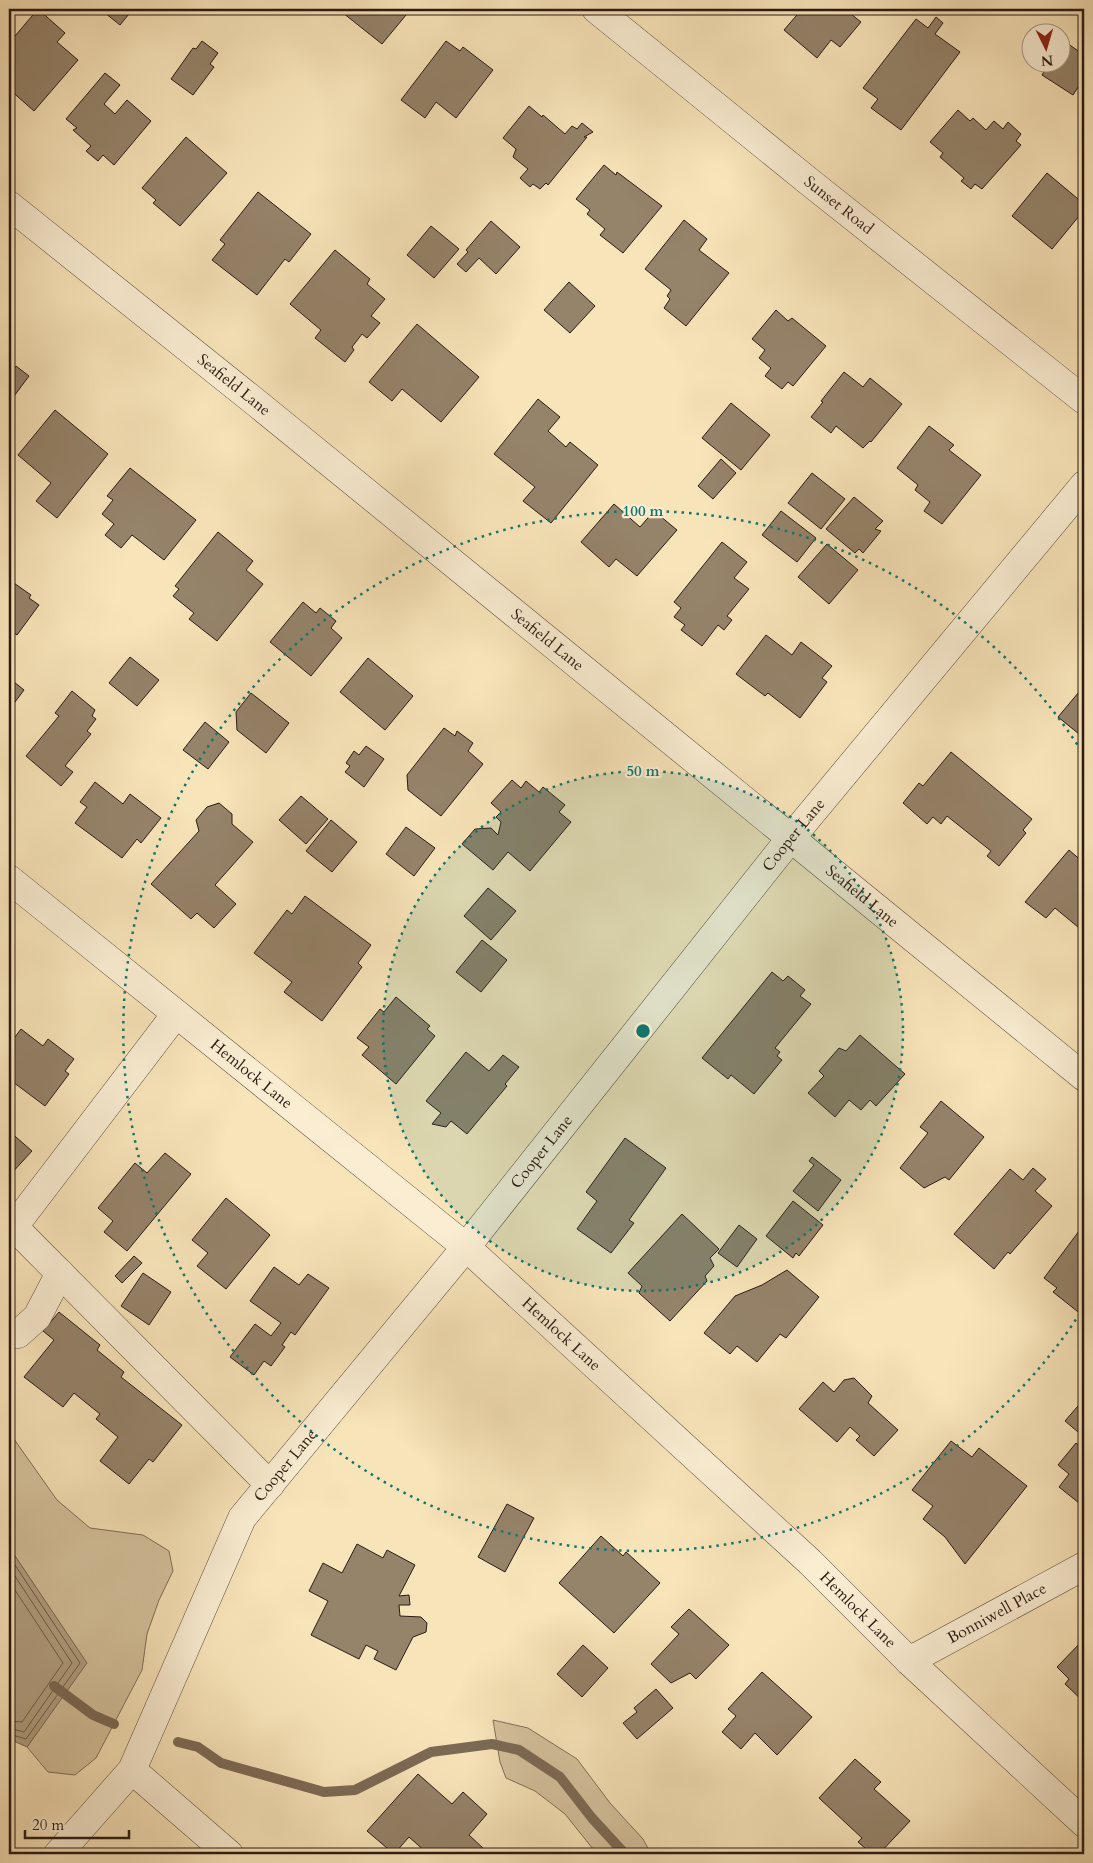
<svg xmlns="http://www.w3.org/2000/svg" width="1093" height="1863" viewBox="0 0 1093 1863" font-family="Cardo,serif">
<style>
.green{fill:#d5c29d;stroke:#806e58}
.water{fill:#b29f81;stroke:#7c6a55}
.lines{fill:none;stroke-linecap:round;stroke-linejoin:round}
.shore{stroke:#6e5c4a;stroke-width:1}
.stream{stroke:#7c6a55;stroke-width:10}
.building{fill:#95836a;stroke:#2a1a14}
.minor-casing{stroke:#5e4c3d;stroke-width:29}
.minor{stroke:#faedd2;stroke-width:28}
.ring{fill:none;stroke:#0f766e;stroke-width:2.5;stroke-dasharray:2.5 5}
.labels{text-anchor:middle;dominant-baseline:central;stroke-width:4.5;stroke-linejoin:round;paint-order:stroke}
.street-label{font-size:16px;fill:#2a1a14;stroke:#faedd2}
.centre{fill:#0f766e;stroke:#faedd2;stroke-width:2.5}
.ring-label{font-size:15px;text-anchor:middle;font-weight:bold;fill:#0f766e;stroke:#faedd2;stroke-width:4.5;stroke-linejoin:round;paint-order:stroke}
</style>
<rect width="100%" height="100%" fill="#f8e4b9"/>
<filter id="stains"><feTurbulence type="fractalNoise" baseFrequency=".004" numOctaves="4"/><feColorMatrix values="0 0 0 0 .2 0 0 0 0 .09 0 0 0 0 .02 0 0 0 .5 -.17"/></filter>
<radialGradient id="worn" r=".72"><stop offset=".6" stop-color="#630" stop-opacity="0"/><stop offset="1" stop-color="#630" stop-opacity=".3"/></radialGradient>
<g class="green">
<polygon points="9,1432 57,1500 90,1528 143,1535 169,1551 173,1571 159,1600 147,1634 142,1670 96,1758 75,1775 48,1772 27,1747 86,1663 9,1547"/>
<polygon points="493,1720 528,1728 577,1759 610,1803 643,1839 651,1854 597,1854 565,1814 535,1791 506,1778 500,1762"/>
</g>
<polygon class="water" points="9,1547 87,1663 27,1747 9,1739"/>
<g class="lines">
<g class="shore">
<polyline points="9,1556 80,1663 26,1739 9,1734"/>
<polyline points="9,1567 72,1663 24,1732 9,1728"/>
<polyline points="9,1581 63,1663 22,1722 9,1721"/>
</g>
<g class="stream">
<polyline points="54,1686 93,1715 114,1724"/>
<polyline points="178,1742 198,1747 221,1763 324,1792 355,1790 431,1752 492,1744 519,1750 560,1777 592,1818 625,1854"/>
</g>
</g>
<g class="building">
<polygon points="38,9 65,33 57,42 78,60 34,111 9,89 9,81 12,77 9,74 9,43"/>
<polygon points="108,9 133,9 120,25 105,13"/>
<polygon points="338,9 411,9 382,44"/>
<polygon points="802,9 855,9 851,14 861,22 840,47 831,40 817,58 784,30"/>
<polygon points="936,17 943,23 935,34 960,52 901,130 871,108 878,99 863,88 916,19 928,28"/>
<polygon points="202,41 218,53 210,64 214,67 193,95 171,79 193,48 196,49"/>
<polygon points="446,41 460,51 463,47 493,70 456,118 436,102 425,118 401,100"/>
<polygon points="1064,41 1084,55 1084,78 1073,95 1042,75 1050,62 1060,62 1060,46"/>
<polygon points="105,73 120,85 104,104 115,114 127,100 151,121 114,165 103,155 98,161 86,151 91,146 73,130 77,128 66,119"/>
<polygon points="529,106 542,117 543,115 565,134 572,126 577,129 582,123 593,132 584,137 587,137 548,185 546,183 540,189 533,184 530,187 520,178 528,169 513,157 516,149 503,138"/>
<polygon points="958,110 970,121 973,118 986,130 994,121 1003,129 1008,122 1021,134 1016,141 1021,145 982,189 975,184 971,189 961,181 964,178 940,157 943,153 930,142"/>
<polygon points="186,137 227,173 180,226 153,203 156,200 142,188"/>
<polygon points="604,165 616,175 617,172 662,206 623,253 600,235 605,229 587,214 590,210 576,199"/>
<polygon points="1047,173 1084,204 1084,210 1052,249 1012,216"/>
<polygon points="258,192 311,234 289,262 285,259 257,295 212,260 225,244 220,240"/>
<polygon points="684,220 707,239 699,250 729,273 686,326 664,308 670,299 667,296 671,290 645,269"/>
<polygon points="491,221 520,247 496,274 479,258 466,272 457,264 468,252 466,250"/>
<polygon points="431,226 459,249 434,278 407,255"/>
<polygon points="335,250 370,279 367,284 385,299 371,316 380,323 367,338 362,334 352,347 354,350 345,362 315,338 321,330 290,304"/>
<polygon points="569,282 595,306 570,333 544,310"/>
<polygon points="776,310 788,321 792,318 826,346 793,386 788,382 782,389 765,376 771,368 759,358 765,350 752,339"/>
<polygon points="417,324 479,377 441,422 402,389 392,401 369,382"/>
<polygon points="16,366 29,376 9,403 9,371 11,373"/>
<polygon points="844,372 863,387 870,378 902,404 871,442 870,441 863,448 836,426 831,433 811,417 823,402 821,401"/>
<polygon points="538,399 560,417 548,431 566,447 570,442 598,465 551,523 523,501 535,487 494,454"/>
<polygon points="731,403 770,435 741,470 702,438"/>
<polygon points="55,410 108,454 57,518 36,501 51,483 18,455"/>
<polygon points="929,426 954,445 949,450 981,475 942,524 924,511 930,502 915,490 918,485 897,468"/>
<polygon points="721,459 736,473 713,499 698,486"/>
<polygon points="130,468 196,520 164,560 132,535 121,548 105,535 114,524 102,514 113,500 107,496"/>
<polygon points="812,473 845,499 821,529 788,503"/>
<polygon points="854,497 883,521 875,529 881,531 863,553 859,549 855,553 826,529"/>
<polygon points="614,504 640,527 654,511 677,530 637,576 616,559 609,567 581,542"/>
<polygon points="781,511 816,538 797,562 762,535"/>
<polygon points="218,532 253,561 246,570 263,584 217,641 189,619 194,613 173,596 179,589 175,586"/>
<polygon points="722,542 747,562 734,578 749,589 727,616 732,620 724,630 718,625 702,646 681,630 685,625 674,617 681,608 674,602"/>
<polygon points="827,544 858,570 829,604 798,577"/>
<polygon points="11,581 31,595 29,598 39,605 17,635 9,629 9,584"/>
<polygon points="303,602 316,613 320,608 336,621 331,628 342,638 311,676 270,642"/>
<polygon points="1084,631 1084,642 1079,638"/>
<polygon points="766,635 792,655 801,642 832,666 822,678 827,682 800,718 768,693 765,696 736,674"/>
<polygon points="130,657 159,680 137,706 109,683"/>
<polygon points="368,658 413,696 385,730 340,692"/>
<polygon points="9,678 24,690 9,710"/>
<polygon points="72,691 95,710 92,716 96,719 87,731 91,734 65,766 73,772 61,786 26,756 59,716 55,713"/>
<polygon points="1079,692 1084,696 1084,728 1079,734 1058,717"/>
<polygon points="251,693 289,723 266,753 237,730 236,712"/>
<polygon points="205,722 229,742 208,769 183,750"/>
<polygon points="444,728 455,736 457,731 473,743 468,751 483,764 441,816 408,790 407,775"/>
<polygon points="366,746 384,759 364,787 345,772 350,766 346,763 354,751 359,755"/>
<polygon points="951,752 1032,819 1023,830 1026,833 999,866 987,856 991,851 947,816 941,824 933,817 927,824 903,803 919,783 923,786"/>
<polygon points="512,780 521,788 526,781 539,792 543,787 565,805 559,812 571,822 530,871 508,852 493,870 462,844 475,829 491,828 498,835 501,822 496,817 501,812 491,803"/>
<polygon points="95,782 123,804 130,794 161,818 141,843 137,839 122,858 75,823 87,807 80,802"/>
<polygon points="301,796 328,819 306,844 279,820"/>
<polygon points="219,803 232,814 232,824 253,842 215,885 236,904 214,928 197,913 191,919 151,884 199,831 196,820 207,807"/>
<polygon points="331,820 357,842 332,872 306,851"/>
<polygon points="406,827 435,848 414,876 386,854"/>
<polygon points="1069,850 1084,863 1084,932 1055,908 1046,918 1025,902"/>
<polygon points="488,888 516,911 491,940 464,916"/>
<polygon points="305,896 371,945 358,963 362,967 322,1021 284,992 292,982 254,953 287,910 292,914"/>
<polygon points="482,940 507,960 481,992 456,972"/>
<polygon points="772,972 783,981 788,976 805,990 800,996 811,1004 775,1048 780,1052 777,1056 782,1060 754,1094 731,1075 728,1079 702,1058"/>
<polygon points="396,997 430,1026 427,1029 435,1036 396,1084 362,1055 369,1047 357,1038 380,1009 384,1012"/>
<polygon points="21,1029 43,1046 48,1039 74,1059 65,1071 69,1074 45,1106 9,1079 9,1039 12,1041"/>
<polygon points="860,1035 905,1074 876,1106 870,1100 861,1110 849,1100 835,1117 808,1093 824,1076 819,1071 839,1048 846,1051"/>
<polygon points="466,1052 489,1071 503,1055 519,1067 505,1084 507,1086 467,1134 451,1121 446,1127 432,1124 441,1113 426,1101"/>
<polygon points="941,1101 984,1137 949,1180 945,1177 924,1188 900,1168 928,1133 920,1127"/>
<polygon points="9,1131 32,1151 10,1175 9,1173"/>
<polygon points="625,1138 666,1168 629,1220 634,1223 611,1253 577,1229 597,1201 586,1192"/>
<polygon points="165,1153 191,1174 127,1251 104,1232 113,1221 98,1208 135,1163 147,1173"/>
<polygon points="812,1157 841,1180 818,1211 793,1191 814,1165 809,1161"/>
<polygon points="1033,1168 1046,1179 1035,1191 1052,1206 1010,1254 1008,1252 994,1269 954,1234 1010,1169 1023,1180"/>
<polygon points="226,1198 270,1235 226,1289 197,1266 208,1253 192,1240"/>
<polygon points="793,1201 823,1225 799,1256 796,1253 793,1258 766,1236"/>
<polygon points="682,1214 719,1249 710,1258 714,1266 705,1276 707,1281 670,1321 639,1293 642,1286 628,1273"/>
<polygon points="739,1225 757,1239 737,1267 718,1253"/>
<polygon points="1082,1227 1084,1229 1084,1313 1082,1315 1053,1292 1057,1288 1044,1278"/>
<polygon points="134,1256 142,1263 122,1283 115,1276"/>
<polygon points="274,1267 299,1285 308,1274 329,1288 295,1335 291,1332 282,1345 285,1347 271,1366 264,1361 254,1375 230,1357 255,1324 271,1336 281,1323 250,1301"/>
<polygon points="787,1270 819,1297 786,1338 780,1334 757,1362 737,1346 730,1354 704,1333 735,1296 762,1285"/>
<polygon points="143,1273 171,1292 149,1325 121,1306"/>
<polygon points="59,1312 100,1345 97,1350 124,1372 121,1377 182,1425 153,1462 149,1459 129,1484 100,1461 118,1437 96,1419 100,1414 74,1393 63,1407 24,1377 54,1340 43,1331"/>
<polygon points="854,1378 872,1396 868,1403 898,1430 874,1456 856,1440 860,1436 850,1427 837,1442 799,1409 823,1382 834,1392 844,1380"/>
<polygon points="1084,1399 1084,1437 1065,1421"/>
<polygon points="951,1441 972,1457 979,1448 1027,1486 965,1564 945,1537 923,1519 933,1506 912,1490"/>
<polygon points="1076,1443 1084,1450 1084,1507 1059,1487 1069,1474 1058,1465"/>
<polygon points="507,1504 534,1518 505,1572 478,1557"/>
<polygon points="601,1536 623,1556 626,1552 660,1583 614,1633 559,1583"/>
<polygon points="357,1544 383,1558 387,1550 415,1565 399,1596 409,1595 410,1605 399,1605 400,1616 421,1617 427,1623 426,1632 413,1637 396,1670 374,1659 378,1651 366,1645 359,1659 311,1635 328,1601 309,1591 323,1563 342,1573"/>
<polygon points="689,1609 729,1645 696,1679 690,1673 671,1683 651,1664 679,1634 671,1627"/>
<polygon points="1084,1639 1084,1702 1065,1684 1069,1679 1057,1667"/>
<polygon points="583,1645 608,1668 582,1697 557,1674"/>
<polygon points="762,1672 812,1717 777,1755 755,1733 741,1749 722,1732 736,1716 728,1709"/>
<polygon points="656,1689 673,1708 637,1739 623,1723 637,1712 634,1708"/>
<polygon points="855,1759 881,1782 874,1789 910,1821 879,1854 872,1854 858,1842 862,1838 819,1798"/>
<polygon points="418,1774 452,1804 463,1792 487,1814 469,1835 484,1849 479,1854 426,1854 427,1853 409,1837 394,1854 367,1831"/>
</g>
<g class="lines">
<g class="minor-casing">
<g id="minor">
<path id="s1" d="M 596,9 L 812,184 L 1084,400"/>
<path id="s2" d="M 9,205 L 259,405 L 1084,1077"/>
<path id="s3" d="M 9,879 L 466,1247 L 810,1562 L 909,1661 L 1084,1823"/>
<polyline points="14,1227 270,1485"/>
<polyline points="9,1233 176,1014"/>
<polyline points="9,1333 18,1334 37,1317 60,1273"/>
<path id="s4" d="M 909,1661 L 1084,1566"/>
<polyline points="132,1770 229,1854"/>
<path id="s5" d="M 58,1854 L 132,1770 L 242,1518 L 466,1247 L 790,839 L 1084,485"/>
</g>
</g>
<use href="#minor" class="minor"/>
</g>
<circle cx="643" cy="1031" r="260" fill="#0f766e" fill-opacity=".12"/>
<g class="ring">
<circle cx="643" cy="1031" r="260"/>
<path d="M1084 1307A520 520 0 1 1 1084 755"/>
</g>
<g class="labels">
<g class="street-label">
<text stroke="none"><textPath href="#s1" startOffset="312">Sunset Road</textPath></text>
<text stroke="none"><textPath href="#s2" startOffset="288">Seafield Lane</textPath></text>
<text stroke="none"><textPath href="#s2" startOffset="692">Seafield Lane</textPath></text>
<text stroke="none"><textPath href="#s5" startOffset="1265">Cooper Lane</textPath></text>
<text stroke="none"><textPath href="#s2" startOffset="1098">Seafield Lane</textPath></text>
<text stroke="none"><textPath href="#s3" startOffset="311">Hemlock Lane</textPath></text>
<text stroke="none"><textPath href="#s5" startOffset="860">Cooper Lane</textPath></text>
<text stroke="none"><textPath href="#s3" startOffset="716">Hemlock Lane</textPath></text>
<text stroke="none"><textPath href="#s5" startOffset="455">Cooper Lane</textPath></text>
<text stroke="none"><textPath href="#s3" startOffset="1121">Hemlock Lane</textPath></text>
<text stroke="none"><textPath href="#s4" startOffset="100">Bonniwell Place</textPath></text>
</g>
</g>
<circle cx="643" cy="1031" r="8" class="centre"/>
<g class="ring-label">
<text x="643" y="516">100 m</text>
<text x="643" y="776">50 m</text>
</g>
<rect width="1093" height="1863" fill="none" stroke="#f8e4b9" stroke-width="30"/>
<rect x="10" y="10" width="1073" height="1843" fill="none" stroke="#2a1a14" stroke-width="2.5"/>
<rect x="15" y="15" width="1063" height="1833" fill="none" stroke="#2a1a14"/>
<g transform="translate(1046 48) rotate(175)"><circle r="24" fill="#faedd2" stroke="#a79986"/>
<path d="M0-4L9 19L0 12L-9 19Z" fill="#8f2418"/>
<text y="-8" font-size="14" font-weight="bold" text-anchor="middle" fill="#2a1a14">N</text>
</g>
<path d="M25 1830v8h104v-8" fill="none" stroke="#2a1a14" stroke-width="2.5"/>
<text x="32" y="1830" font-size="15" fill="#2a1a14" stroke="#faedd2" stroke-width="4" paint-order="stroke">20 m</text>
<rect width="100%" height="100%" filter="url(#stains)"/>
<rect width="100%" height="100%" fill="url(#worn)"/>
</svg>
